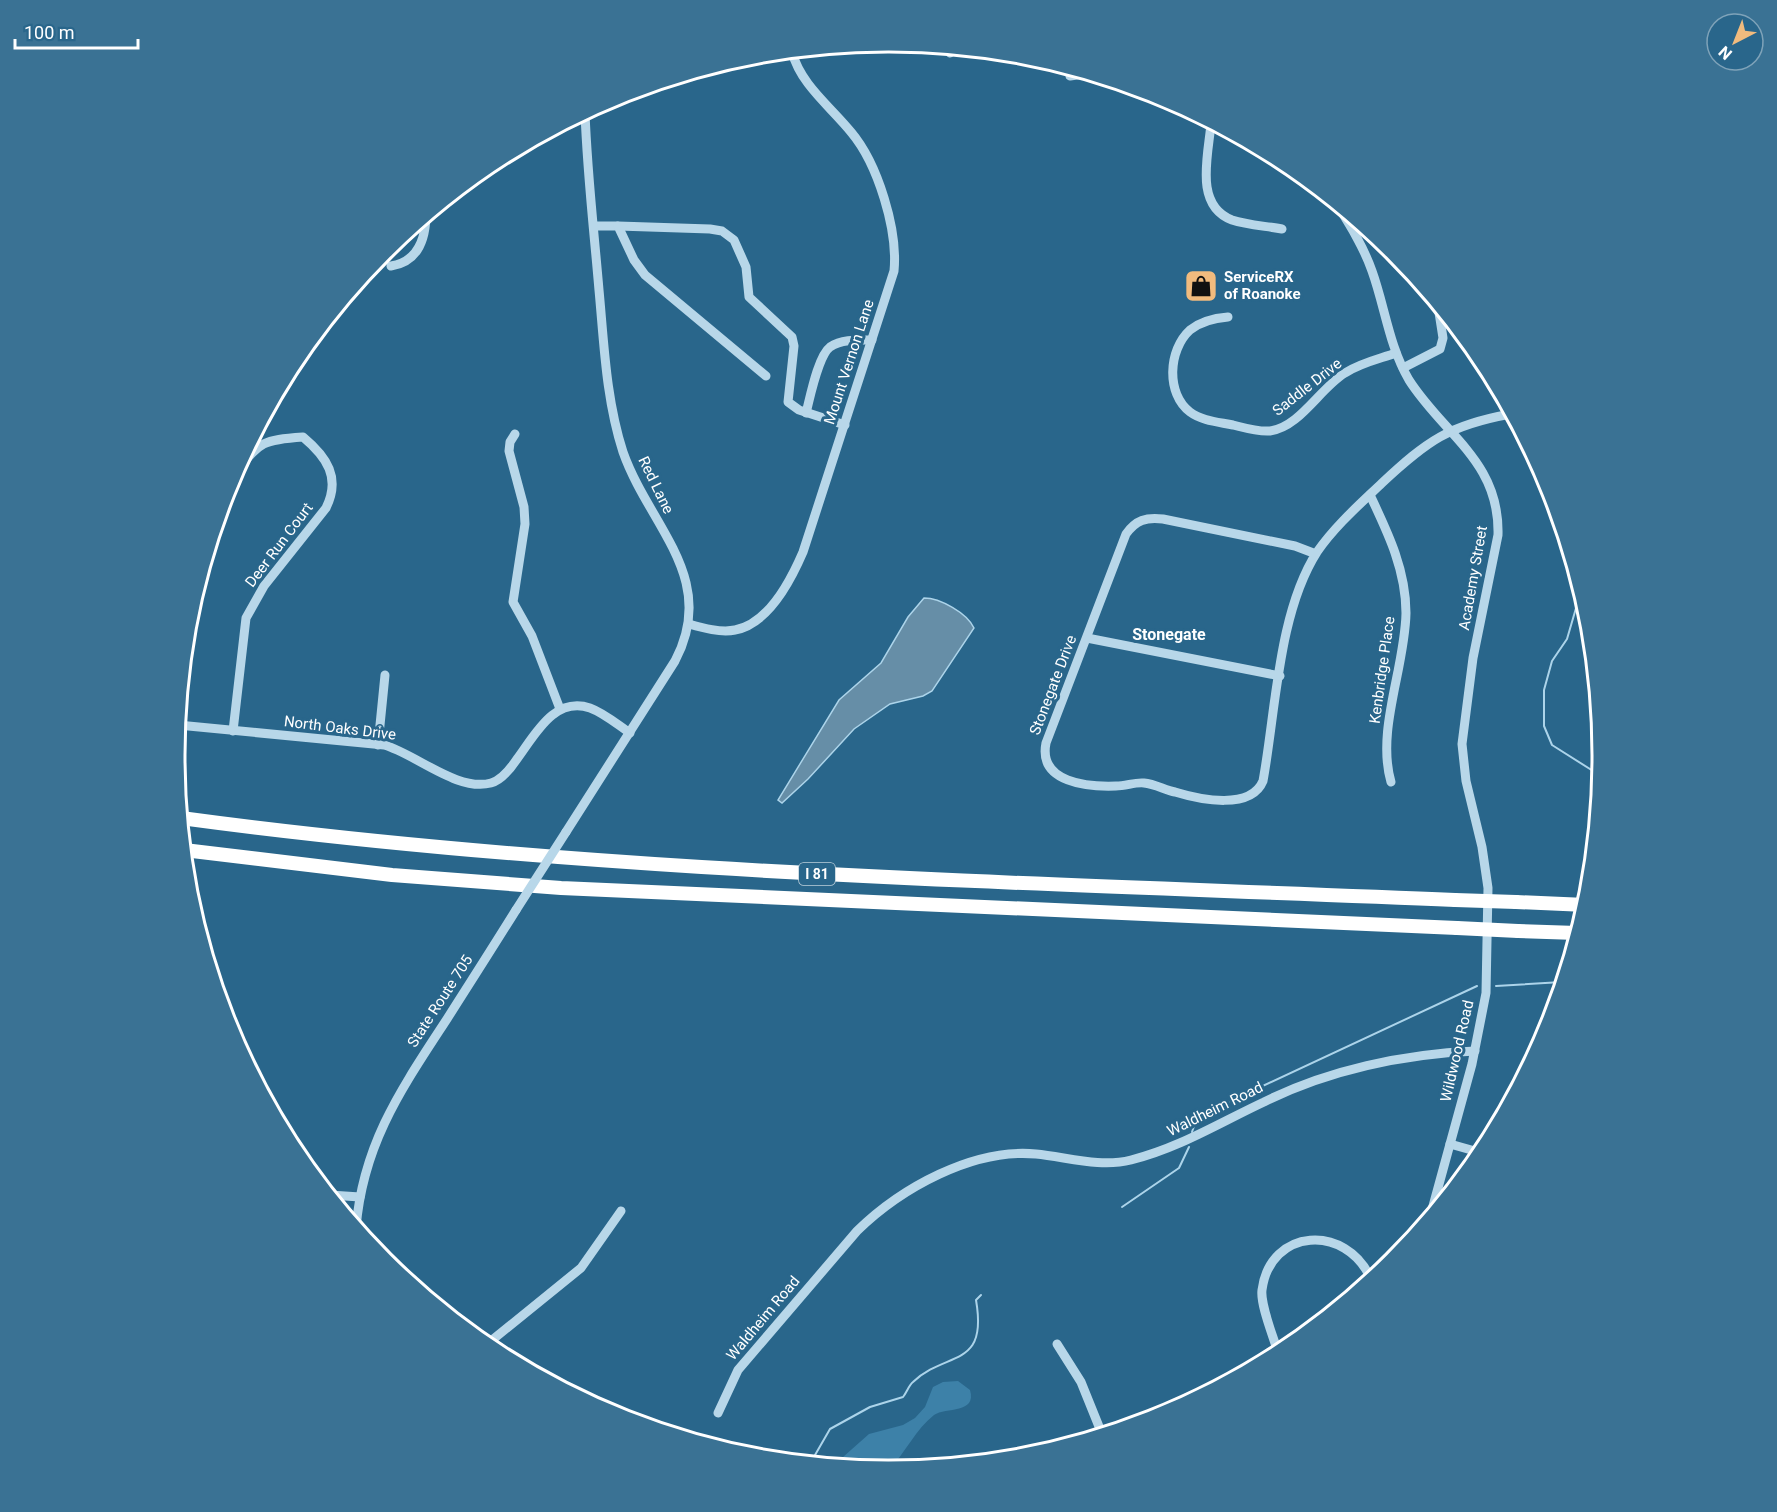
<svg xmlns="http://www.w3.org/2000/svg" width="1777" height="1512" viewBox="0 0 1777 1512" font-family="Roboto,sans-serif">
<style>
.green{fill:#3d81a8}
.water{fill:#668ea7;stroke:#acd4ea;stroke-width:1.5}
.lines{fill:none;stroke-linecap:round;stroke-linejoin:round}
.stream{stroke:#acd4ea;stroke-width:2}
.minor{stroke:#b8d7e9;stroke-width:9}
.highway{stroke:#fff;stroke-width:14}
.minor-bridge{stroke:#b8d7e9;stroke-width:9}
.highway-bridge{stroke:#fff;stroke-width:14}
.labels{text-anchor:middle;dominant-baseline:central;stroke-width:6;stroke-linejoin:round;paint-order:stroke}
.shield{fill:#29668b;stroke:#bfd1dc;stroke-width:1.5}
.shield-label{font-size:14px;font-weight:bold;fill:#fff}
.poi-label{font-size:15px;font-weight:bold;fill:#fff;stroke:#29668b;text-anchor:start}
.street-label{font-size:15px;fill:#fff;stroke:#29668b}
.neighbourhood-label{font-size:16px;font-weight:bold;fill:#fff;stroke:#29668b}
.rim{fill:none;stroke:#fff;stroke-width:3}
</style>
<rect width="100%" height="100%" fill="#29668b"/>
<path class="green" d="M 958,1381 L 970,1390 C 977,1414 946,1407 934,1415 C 916,1429 905,1453 889,1470 L 834,1465 L 869,1434 L 903,1425 L 915,1418 L 925,1407 L 933,1387 L 943,1382 Z"/>
<path class="water" d="M 924,598 C 940,598 967,613 974,628 L 932,691 L 923,696 L 890,704 L 854,729 L 808,779 L 782,803 L 778,800 L 839,700 L 881,663 L 908,617 Z"/>
<g class="lines">
<g class="stream">
<polyline points="1581,591 1567,639 1552,661 1544,690 1544,726 1552,745 1601,776"/>
<polyline points="1496,986 1562,982"/>
<polyline points="1192,1132 1197,1117 1207,1112 1477,986"/>
<polyline points="1122,1207 1179,1168 1189,1147"/>
<path d="M 811,1462 L 830,1429 L 870,1407 L 903,1397 C 907,1392 909,1385 913,1382 C 947,1350 988,1369 976,1300 L 981,1295"/>
</g>
<g class="minor">
<polyline points="950,53 951,48"/>
<polyline points="1070,76 1084,74 1111,81"/>
<path d="M 1211,123 C 1209,153 1193,205 1232,220 C 1247,225 1266,226 1282,229"/>
<path d="M 1338,206 C 1351,227 1364,248 1372,271 C 1385,307 1389,346 1409,380 C 1444,435 1500,461 1498,535 L 1473,658 L 1462,744 L 1466,781 L 1482,847 L 1488,888 L 1486,993 L 1472,1064 L 1430,1217"/>
<polyline points="594,226 618,226 634,260 645,275 766,376"/>
<polyline points="618,226 710,229 722,231 734,240 746,267 749,297 792,337 794,346 788,402 799,410 845,425"/>
<path d="M 391,266 C 417,262 425,241 426,217"/>
<path d="M 1228,317 C 1215,318 1200,322 1190,330 C 1168,350 1166,394 1190,412 C 1202,421 1219,422 1233,425 C 1245,428 1258,432 1270,431 C 1300,427 1320,388 1345,373 C 1360,363 1379,359 1396,353"/>
<polyline points="1403,368 1440,349 1443,338 1438,306"/>
<path d="M 806,413 C 810,398 818,356 830,347 C 842,339 858,340 872,340"/>
<polyline points="515,434 510,442 509,451 524,507 525,524 513,602 532,636 560,709"/>
<path d="M 233,476 C 260,443 259,440 303,437 C 327,457 341,478 326,508 L 264,586 L 246,618 L 233,731"/>
<path d="M 1370,495 C 1388,533 1406,570 1406,613 C 1405,668 1376,730 1391,782"/>
<path d="M 1316,554 L 1295,546 L 1163,519 C 1146,517 1136,520 1126,534 L 1046,743 C 1038,783 1088,787 1116,786 C 1126,786 1135,782 1144,783 C 1155,784 1165,790 1175,792 C 1201,800 1251,810 1263,781 C 1276,710 1278,613 1317,552 C 1335,526 1359,505 1382,483 C 1427,441 1449,425 1511,414"/>
<path d="M 689,624 C 703,628 721,633 735,630 C 768,624 791,580 803,552 L 894,271 C 898,230 878,164 851,132 C 830,106 801,85 792,52"/>
<polyline points="1087,638 1280,676"/>
<path d="M 178,725 L 384,745 C 416,754 457,792 491,783 C 502,780 511,768 517,759 C 535,735 554,696 590,708 C 604,713 618,725 630,733"/>
<polyline points="378,745 385,675"/>
<path d="M 566,832 L 675,661 C 719,578 649,526 623,452 C 606,400 604,343 599,290 C 594,231 587,171 585,112"/>
<polyline points="219,987 219,998"/>
<polyline points="1450,1144 1482,1153"/>
<polyline points="330,1195 360,1197"/>
<path d="M 356,1228 C 363,1143 402,1088 447,1019 C 470,983 493,947 516,910"/>
<polyline points="1057,1344 1081,1382 1102,1434"/>
<polyline points="486,1345 581,1268 621,1211"/>
<path d="M 1278,1353 C 1274,1338 1260,1305 1262,1290 C 1270,1228 1346,1223 1371,1279"/>
<path d="M 718,1413 L 738,1370 L 857,1231 C 901,1188 973,1148 1036,1154 C 1067,1157 1100,1168 1131,1160 C 1179,1148 1219,1123 1264,1102 C 1328,1070 1404,1054 1475,1051"/>
</g>
<g class="highway">
<path d="M 181,818 C 603,875 1030,882 1455,900"/>
<polyline points="184,850 392,875 561,888 1457,928"/>
<polyline points="1516,902 1586,905"/>
<polyline points="1518,931 1577,933"/>
</g>
<polyline class="minor-bridge" points="516,910 566,832"/>
<g class="highway-bridge">
<polyline points="1455,900 1516,902"/>
<polyline points="1457,928 1518,931"/>
</g>
</g>
<defs>
<g id="shop-square" transform="scale(1.725)"><rect x="-9" y="-9" width="18" height="18" rx="4" fill="#f1bb7e" stroke="#29668b"/><path d="M-5-2.5h2.3a2.7 3.5 0 0 1 5.4 0H5L5.5 6h-11ZM-1.5-2.5h3a1.5 2.3 0 0 0-3 0Z" fill="#111"/></g>
</defs>
<g fill-rule="evenodd">
<use href="#shop-square" x="1201" y="286"/>
</g>
<g class="labels">
<rect class="shield" x="799" y="863" width="36" height="22" rx="4.5"/>
<g class="shield-label">
<text x="817" y="874">I 81</text>
</g>
<g class="poi-label">
<text x="1224" y="277">ServiceRX<tspan x="1224" dy="17">of Roanoke</tspan></text>
</g>
<g class="street-label">
<text transform="translate(849 362) rotate(-72)">Mount Vernon Lane</text>
<text transform="translate(1307 387) rotate(-38)">Saddle Drive</text>
<text transform="translate(656 485) rotate(64)">Red Lane</text>
<text transform="translate(279 545) rotate(-53)">Deer Run Court</text>
<text transform="translate(1473 578) rotate(-80)">Academy Street</text>
<text transform="translate(1382 670) rotate(-82)">Kenbridge Place</text>
<text transform="translate(1053 685) rotate(-69)">Stonegate Drive</text>
<text transform="translate(340 728) rotate(7)">North Oaks Drive</text>
<text transform="translate(440 1001) rotate(-57)">State Route 705</text>
<text transform="translate(1457 1051) rotate(-77)">Wildwood Road</text>
<text transform="translate(1215 1109) rotate(-26)">Waldheim Road</text>
<text transform="translate(763 1318) rotate(-50)">Waldheim Road</text>
</g>
<g class="neighbourhood-label">
<text x="1169" y="634">Stonegate</text>
</g>
</g>
<path d="M0 0H1777V1512H0ZM888 52H889A703 703 0 0 1 1592 755V757A703 703 0 0 1 889 1460H888A703 703 0 0 1 185 757V755A703 703 0 0 1 888 52Z" fill="#3a7294" fill-rule="evenodd"/>
<path class="rim" d="M888 52H889A703 703 0 0 1 1592 755V757A703 703 0 0 1 889 1460H888A703 703 0 0 1 185 757V755A703 703 0 0 1 888 52Z"/>
<g transform="translate(1735 42) rotate(222)"><circle r="28" fill="#29668b" stroke="#7fa3b9" stroke-width="1.5"/>
<path d="M0-4.5L10 22L0 15L-10 22Z" fill="#f1bb7e"/>
<text y="-9" font-size="16" font-weight="bold" text-anchor="middle" fill="#ffffff">N</text>
</g>
<path d="M15 39v9h123v-9" fill="none" stroke="#ffffff" stroke-width="3"/>
<text x="24" y="39" font-size="18" fill="#ffffff" stroke="#29668b" stroke-width="4.5" paint-order="stroke">100 m</text>
</svg>
